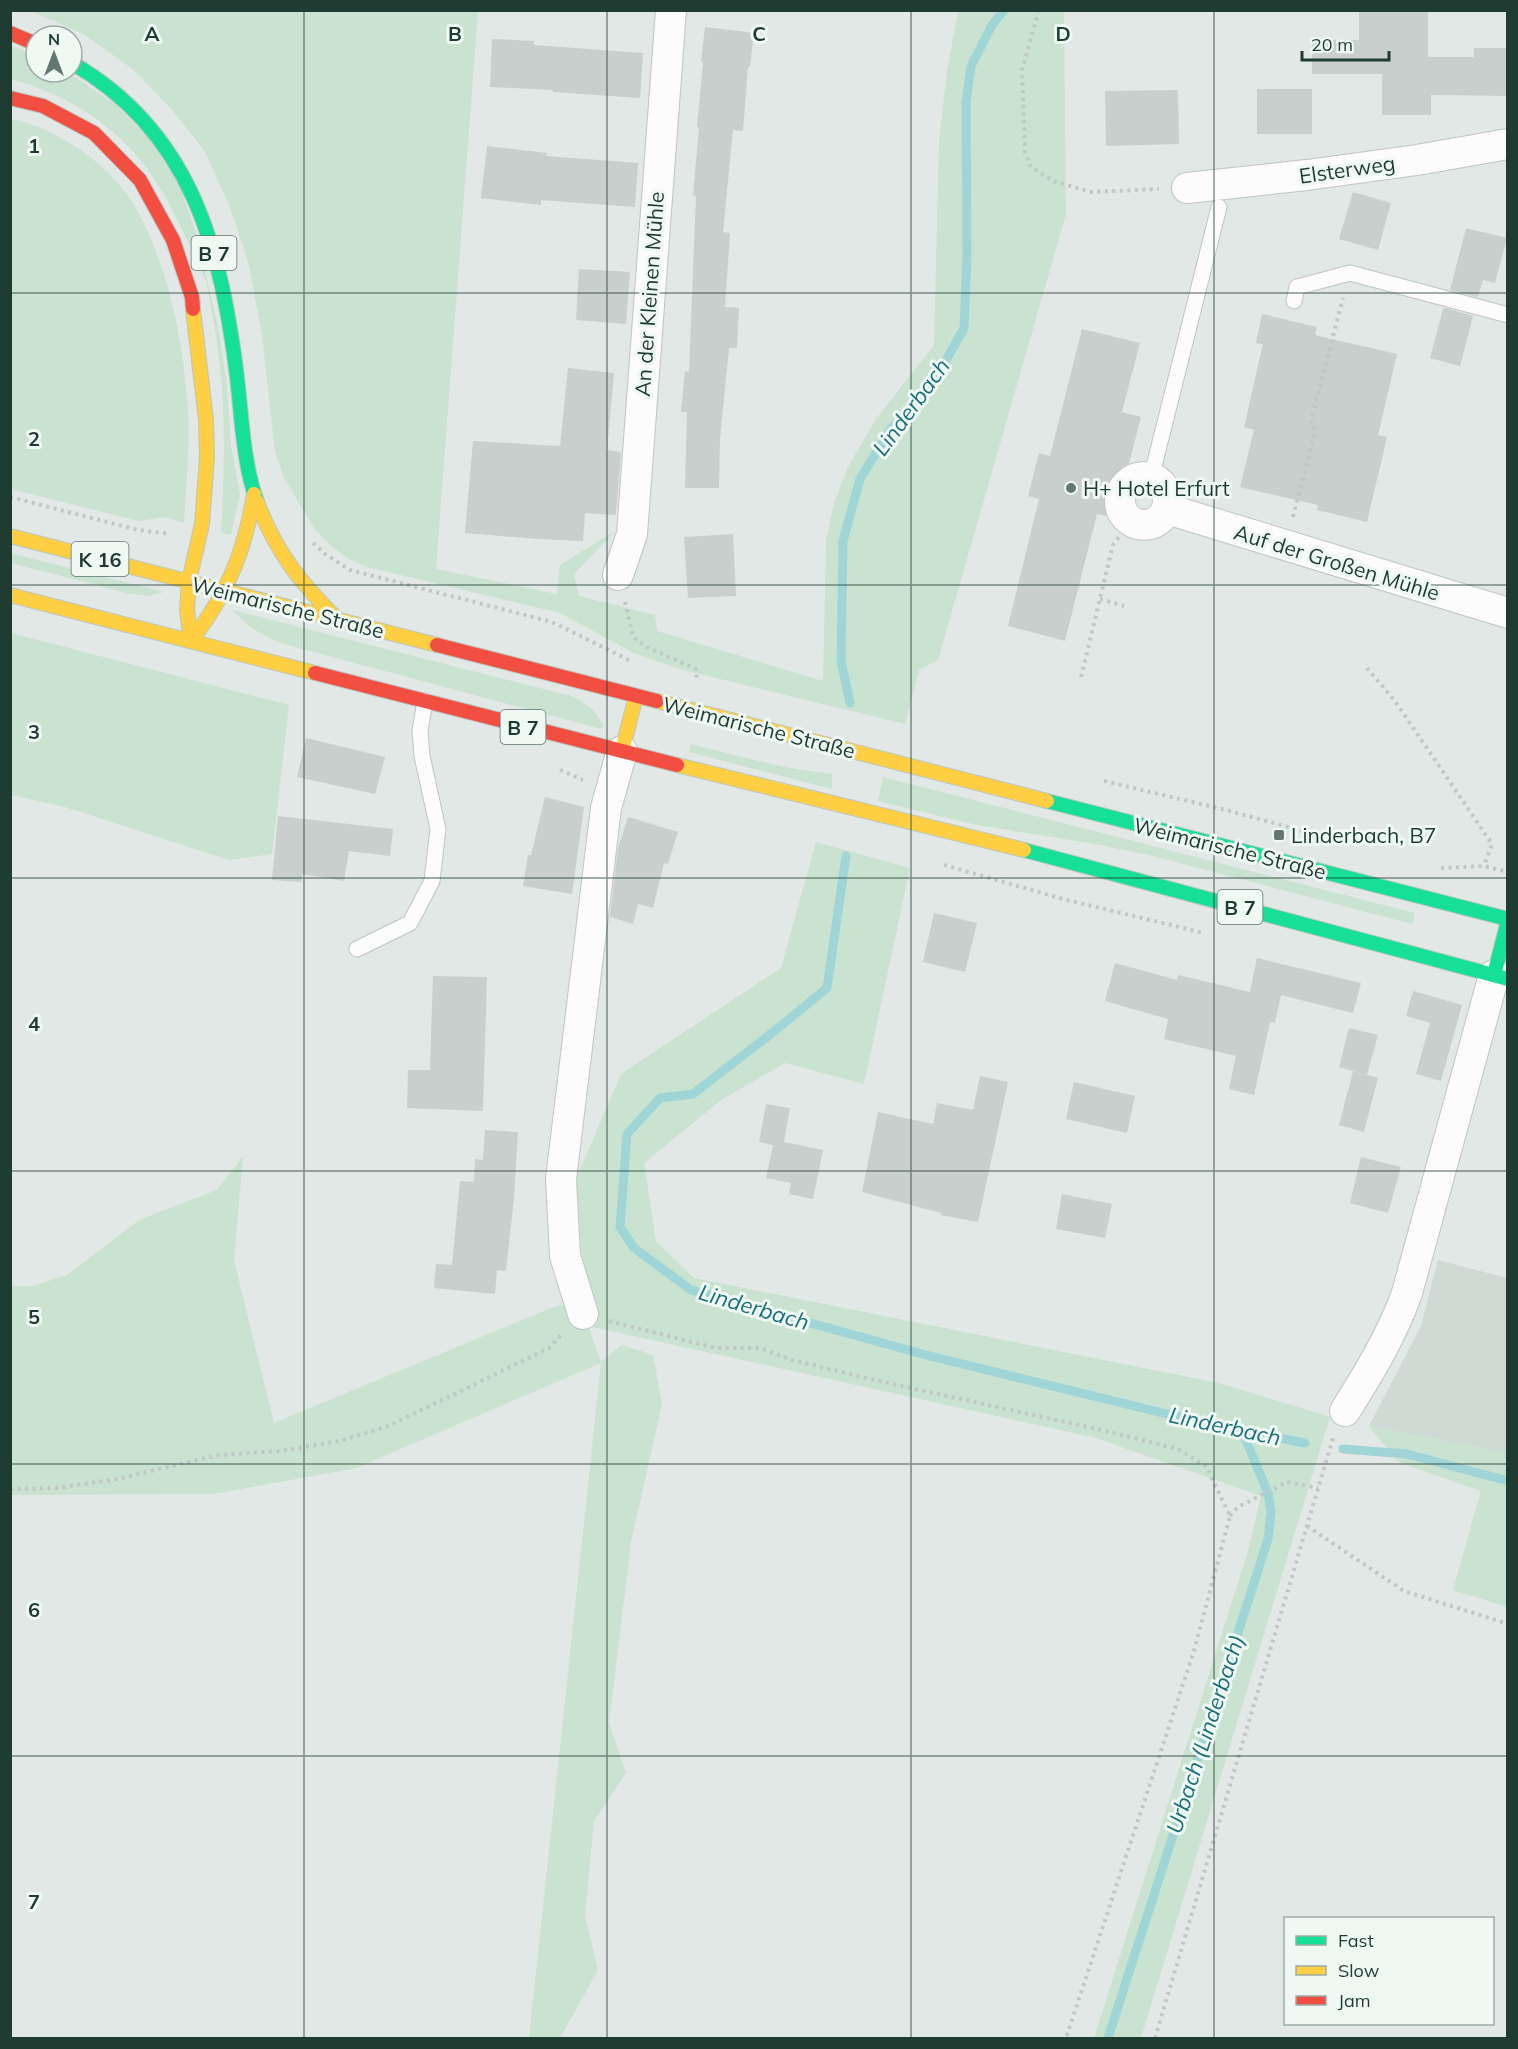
<svg xmlns="http://www.w3.org/2000/svg" width="1518" height="2049" viewBox="0 0 1518 2049" font-family="Mulish,sans-serif">
<style>
.built{fill:#cfdad5}
.green{fill:#cae2d0}
.lines{fill:none;stroke-linecap:round;stroke-linejoin:round}
.stream{stroke:#a0d5d8;stroke-width:9}
.building{fill:#c9cfcc}
.lane-casing{stroke:#bfc5c2;stroke-width:17}
.street-casing{stroke:#bfc5c2;stroke-width:32}
.fast-casing{stroke:#bbc5c1;stroke-width:16}
.slow-casing{stroke:#bbc5c1;stroke-width:16}
.jam-casing{stroke:#bbc5c1;stroke-width:16}
.path{stroke:#bfc8c4;stroke-width:4;stroke-dasharray:3 4.5;stroke-linecap:butt}
.lane{stroke:#fbfcfb;stroke-width:15}
.street{stroke:#fbfcfb;stroke-width:30}
.fast{stroke:#16e098;stroke-width:14}
.slow{stroke:#ffcf43;stroke-width:14}
.jam{stroke:#f24e42;stroke-width:14}
.grid{fill:none;stroke:#1f3c32;stroke-width:1.5;stroke-opacity:0.55}
.poi-dot{fill:#637871;stroke:#eff8f3;stroke-width:2}
.labels{text-anchor:middle;dominant-baseline:central;stroke-width:6;stroke-linejoin:round;paint-order:stroke}
.shield{fill:#eff8f3;stroke:#5d746c;stroke-width:1.5}
.shield-label{font-size:20px;font-weight:bold;fill:#1f3c32}
.street-label{font-size:21px;fill:#1f3c32;stroke:#eff8f3}
.poi-label{font-size:21px;fill:#1f3c32;stroke:#eff8f3;text-anchor:start}
.water-label{font-size:22px;font-style:italic;fill:#17707a;stroke:#eff8f3}
.grid-label{font-size:20px;text-anchor:middle;font-weight:bold;fill:#1f3c32;stroke:#eff8f3;stroke-width:6;stroke-linejoin:round;paint-order:stroke}
</style>
<rect width="100%" height="100%" fill="#e2e8e5"/>
<polygon class="built" points="1438,1260 1507,1278 1507,1453 1369,1426 1421,1326"/>
<g class="green">
<polygon points="31,11 478,11 436,569 557,594 560,565 615,531 574,574 579,596 655,615 657,631 823,681 826,541 834,503 848,467 876,419 934,345 939,140 947,71 958,11 1064,11 1066,214 938,660 919,670 905,724 679,669 634,653 560,613 367,567 347,558 330,545 314,528 283,476 275,451 262,336 249,265 230,207 204,150 173,111 134,70 85,35"/>
<path d="M 10,45 L 36,56 L 36,72 L 68,72 L 116,105 L 149,139 L 180,186 L 196,233 L 219,331 L 227,386 L 231,446 L 240,494 L 231,535 L 221,532 C 225,459 227,386 212,314 C 210,303 209,290 205,279 C 197,259 187,240 178,221 C 142,145 91,102 11,79 Z"/>
<path d="M 10,119 C 29,121 50,132 66,141 C 94,157 121,181 137,210 C 168,267 182,335 187,399 C 191,440 186,482 184,523 L 165,517 L 139,521 L 11,489 Z"/>
<polygon points="10,553 164,592 147,596 127,593 11,563"/>
<polygon points="232,610 575,697 592,709 604,725 602,729 280,643 251,628"/>
<polygon points="11,633 289,705 272,854 229,860 65,807 11,795"/>
<path d="M 691,744 C 738,756 784,769 832,774 L 832,789 L 689,752 Z"/>
<polygon points="883,777 1415,913 1412,924 1149,855 1095,844 977,825 878,801"/>
<polygon points="816,842 910,868 864,1084 785,1063 721,1100 644,1163 656,1241 694,1278 1219,1383 1330,1417 1141,2038 1094,2038 1248,1551 1261,1496 1096,1438 588,1326 601,1362 622,1345 653,1355 662,1404 631,1542 609,1723 626,1773 594,1821 585,1916 598,1970 560,2038 529,2038 601,1363 356,1468 214,1494 11,1495 10,1286 33,1286 67,1275 139,1220 217,1190 243,1156 234,1260 274,1423 551,1308 585,1299 576,1179 621,1074 781,968"/>
<polygon points="1369,1426 1507,1453 1507,1607 1453,1590 1481,1491 1398,1462"/>
</g>
<g class="lines">
<g class="stream">
<polyline points="850,703 841,661 843,541 860,479 890,430 935,380 964,328 967,253 966,102 971,66 992,25 1004,10"/>
<polyline points="846,856 827,988 772,1033 693,1094 660,1098 627,1134 620,1227 634,1248 691,1290 926,1355 1212,1425 1305,1443"/>
<polyline points="1343,1449 1407,1454 1508,1481"/>
<polyline points="1108,2038 1268,1539 1271,1512 1268,1493 1242,1431"/>
</g>
</g>
<g class="building">
<polygon points="1359,10 1428,10 1428,57 1474,57 1474,48 1508,48 1508,96 1431,95 1431,115 1382,115 1382,74 1312,74 1312,40 1359,40"/>
<polygon points="705,27 754,33 750,67 748,67 743,131 733,130 723,232 730,233 725,307 739,308 737,348 729,348 720,438 719,488 685,488 687,412 681,412 685,371 689,372 696,196 693,196 699,127 697,127 703,62 701,62"/>
<polygon points="492,39 534,41 534,45 643,53 640,98 553,92 553,90 490,87"/>
<rect x="1257" y="89" width="55" height="45"/>
<polygon points="1178,90 1179,144 1106,146 1105,91"/>
<polygon points="487,146 547,153 546,156 638,163 635,207 541,200 541,205 481,198"/>
<polygon points="1353,192 1391,203 1378,250 1339,239"/>
<polygon points="1466,228 1507,238 1495,283 1483,280 1478,297 1450,290"/>
<polygon points="579,269 630,272 626,324 576,320"/>
<polygon points="1446,308 1473,316 1460,366 1430,358 1443,309"/>
<polygon points="1262,314 1317,327 1315,335 1397,354 1378,435 1387,437 1367,522 1317,510 1318,505 1240,487 1254,430 1244,427 1263,344 1256,343"/>
<polygon points="1082,329 1140,343 1122,412 1141,417 1126,475 1117,473 1106,516 1097,514 1065,641 1008,626 1039,499 1028,496 1039,453 1050,456"/>
<polygon points="568,368 614,373 607,450 621,452 616,515 585,513 583,541 538,539 465,533 473,441 560,446"/>
<polygon points="733,534 736,596 688,598 684,537"/>
<polygon points="306,738 385,757 375,794 297,777"/>
<polygon points="545,797 584,807 572,894 523,886 528,855 531,855"/>
<polygon points="278,816 393,829 390,856 349,851 344,881 302,874 301,882 272,880"/>
<polygon points="628,817 678,832 668,864 664,863 653,908 638,904 633,924 610,917 618,848"/>
<polygon points="934,913 977,923 965,972 923,962"/>
<polygon points="1257,958 1361,983 1353,1013 1281,995 1275,1023 1270,1022 1254,1095 1229,1089 1236,1056 1164,1039 1168,1019 1105,1001 1115,963 1177,980 1178,975 1250,992"/>
<polygon points="433,976 487,977 483,1111 407,1108 408,1070 430,1070"/>
<polygon points="1413,991 1462,1005 1441,1081 1416,1074 1430,1023 1406,1016"/>
<polygon points="1349,1028 1378,1035 1367,1075 1339,1067"/>
<polygon points="1353,1071 1378,1078 1364,1132 1339,1125"/>
<polygon points="980,1076 1008,1082 978,1222 941,1215 941,1213 862,1192 878,1112 933,1124 937,1103 973,1110"/>
<polygon points="1074,1082 1135,1096 1127,1133 1066,1119"/>
<polygon points="766,1104 790,1108 784,1142 823,1150 813,1199 789,1194 791,1183 766,1178 773,1145 759,1142"/>
<polygon points="485,1130 518,1132 514,1198 506,1271 497,1270 495,1294 434,1288 436,1264 452,1265 460,1181 474,1182 475,1159 483,1160"/>
<polygon points="1361,1157 1401,1167 1388,1213 1350,1203"/>
<polygon points="1062,1194 1112,1204 1105,1238 1056,1229"/>
</g>
<g class="lines">
<g class="lane-casing">
<g id="lane">
<polyline points="1294,301 1297,287 1350,273 1508,315"/>
<polyline points="1151,478 1219,207"/>
<polyline points="357,949 410,923 432,881 438,829 422,756 420,731 425,701"/>
</g>
</g>
<g class="street-casing">
<g id="street">
<polyline points="1187,188 1307,175 1417,160 1508,144"/>
<circle cx="1144" cy="501" r="24"/>
<polyline points="1167,509 1508,613"/>
<polyline points="618,575 632,534 671,10"/>
<polyline points="583,1314 565,1256 561,1179 606,808 622,751"/>
<path d="M 1345,1411 C 1369,1373 1392,1335 1407,1293 L 1494,975"/>
</g>
</g>
<g class="fast-casing">
<g id="fast">
<path d="M 72,63 C 192,132 221,249 237,377 C 242,419 243,462 257,502"/>
<polyline points="1047,801 1508,919"/>
<polyline points="1024,850 1508,979"/>
<polyline points="1494,975 1508,921"/>
</g>
</g>
<g class="slow-casing">
<g id="slow">
<path d="M 257,502 C 276,552 300,582 337,619"/>
<polyline points="10,536 437,645"/>
<polyline points="10,595 315,673"/>
<polyline points="191,641 187,610 189,581 202,524 207,457 206,420 193,309"/>
<path d="M 191,641 C 227,594 245,552 254,494"/>
<polyline points="657,701 1047,801"/>
<polyline points="622,751 636,696"/>
<polyline points="677,765 1024,850"/>
</g>
</g>
<g class="jam-casing">
<g id="jam">
<polyline points="10,33 36,44"/>
<polyline points="10,98 43,106 94,133 140,180 173,240 192,297 193,309"/>
<polyline points="437,645 657,701"/>
<polyline points="315,673 677,765"/>
</g>
</g>
<g class="path">
<polyline points="1039,10 1022,70 1025,152 1031,167 1053,181 1091,192 1159,189"/>
<polyline points="1112,494 1121,497"/>
<polyline points="10,497 138,530 170,534"/>
<polyline points="1293,517 1315,431 1311,421 1343,298"/>
<polyline points="313,543 325,554 350,570 552,622 629,660"/>
<polyline points="1100,599 1124,606"/>
<polyline points="625,602 633,637 647,647 696,669 697,681"/>
<polyline points="1367,668 1395,701 1492,844 1484,866"/>
<polyline points="1081,677 1113,545 1131,521"/>
<polyline points="560,770 583,780"/>
<polyline points="1104,781 1226,810 1358,846"/>
<polyline points="944,865 1063,899 1204,933"/>
<polyline points="1441,868 1484,866 1508,872"/>
<polyline points="609,1321 715,1348 760,1348 792,1360 866,1378 1097,1429 1178,1449 1206,1466 1230,1516 1194,1651 1066,2038"/>
<polyline points="10,1489 57,1488 117,1479 219,1455 281,1451 339,1441 386,1427 469,1387 549,1348 563,1333"/>
<polyline points="1230,1516 1238,1507 1287,1482 1318,1488"/>
<polyline points="1307,1526 1404,1591 1508,1624"/>
<polyline points="1155,2038 1333,1438"/>
</g>
<use href="#lane" class="lane"/>
<use href="#street" class="street"/>
<use href="#fast" class="fast"/>
<use href="#slow" class="slow"/>
<use href="#jam" class="jam"/>
</g>
<path class="grid" d="M 304,10 L 304,2038M 607,10 L 607,2038M 911,10 L 911,2038M 1214,10 L 1214,2038M 10,293 L 1508,293M 10,585 L 1508,585M 10,878 L 1508,878M 10,1171 L 1508,1171M 10,1464 L 1508,1464M 10,1756 L 1508,1756"/>
<g class="poi-dot">
<circle cx="1071" cy="488" r="6"/>
<rect x="1273" y="829" width="12" height="12" rx="3"/>
</g>
<g class="labels">
<g class="shield">
<rect x="191.5" y="236" width="45" height="34" rx="4.5"/>
<rect x="71.5" y="542" width="57" height="34" rx="4.5"/>
<rect x="500.5" y="710" width="45" height="34" rx="4.5"/>
<rect x="1217.5" y="890" width="45" height="34" rx="4.5"/>
</g>
<g class="shield-label">
<text x="214" y="253">B 7</text>
<text x="100" y="559">K 16</text>
<text x="523" y="727">B 7</text>
<text x="1240" y="907">B 7</text>
</g>
<g class="street-label">
<text transform="translate(1347 169) rotate(-8)">Elsterweg</text>
<text transform="translate(649 294) rotate(-86)">An der Kleinen Mühle</text>
<text transform="translate(1337 562) rotate(17)">Auf der Großen Mühle</text>
<text transform="translate(288 607) rotate(14)">Weimarische Straße</text>
<text transform="translate(759 727) rotate(14)">Weimarische Straße</text>
<text transform="translate(1230 848) rotate(14)">Weimarische Straße</text>
</g>
<g class="poi-label">
<text x="1083" y="488">H+ Hotel Erfurt</text>
<text x="1291" y="835">Linderbach, B7</text>
</g>
<g class="water-label">
<text transform="translate(911 407) rotate(-54)">Linderbach</text>
<text transform="translate(754 1307) rotate(16)">Linderbach</text>
<text transform="translate(1225 1426) rotate(12)">Linderbach</text>
<text transform="translate(1205 1734) rotate(-72)">Urbach (Linderbach)</text>
</g>
</g>
<g class="grid-label">
<text x="152" y="41">A</text>
<text x="455" y="41">B</text>
<text x="759" y="41">C</text>
<text x="1063" y="41">D</text>
<text x="34" y="153">1</text>
<text x="34" y="446">2</text>
<text x="34" y="739">3</text>
<text x="34" y="1031">4</text>
<text x="34" y="1324">5</text>
<text x="34" y="1617">6</text>
<text x="34" y="1909">7</text>
</g>
<rect width="1518" height="2049" fill="none" stroke="#1f3c32" stroke-width="24"/>
<rect x="1284" y="1917" width="210" height="108" fill="#eff8f3" stroke="#9cada6" stroke-width="1.5"/>
<rect x="1296" y="1936" width="30" height="9" fill="#16e098" stroke="#9cada6" stroke-width="1.5"/>
<text x="1338" y="1947" font-size="18" fill="#1f3c32">Fast</text>
<rect x="1296" y="1966" width="30" height="9" fill="#ffcf43" stroke="#9cada6" stroke-width="1.5"/>
<text x="1338" y="1977" font-size="18" fill="#1f3c32">Slow</text>
<rect x="1296" y="1996" width="30" height="9" fill="#f24e42" stroke="#9cada6" stroke-width="1.5"/>
<text x="1338" y="2007" font-size="18" fill="#1f3c32">Jam</text>
<g transform="translate(54 54)"><circle r="28" fill="#eff8f3" stroke="#9cada6" stroke-width="1.5"/>
<path d="M0-4.5L10 22L0 15L-10 22Z" fill="#637871"/>
<text y="-9" font-size="16" font-weight="bold" text-anchor="middle" fill="#1f3c32">N</text>
</g>
<path d="M1302 51v9h87v-9" fill="none" stroke="#1f3c32" stroke-width="3"/>
<text x="1311" y="51" font-size="18" fill="#1f3c32" stroke="#eff8f3" stroke-width="4.5" paint-order="stroke">20 m</text>
</svg>
